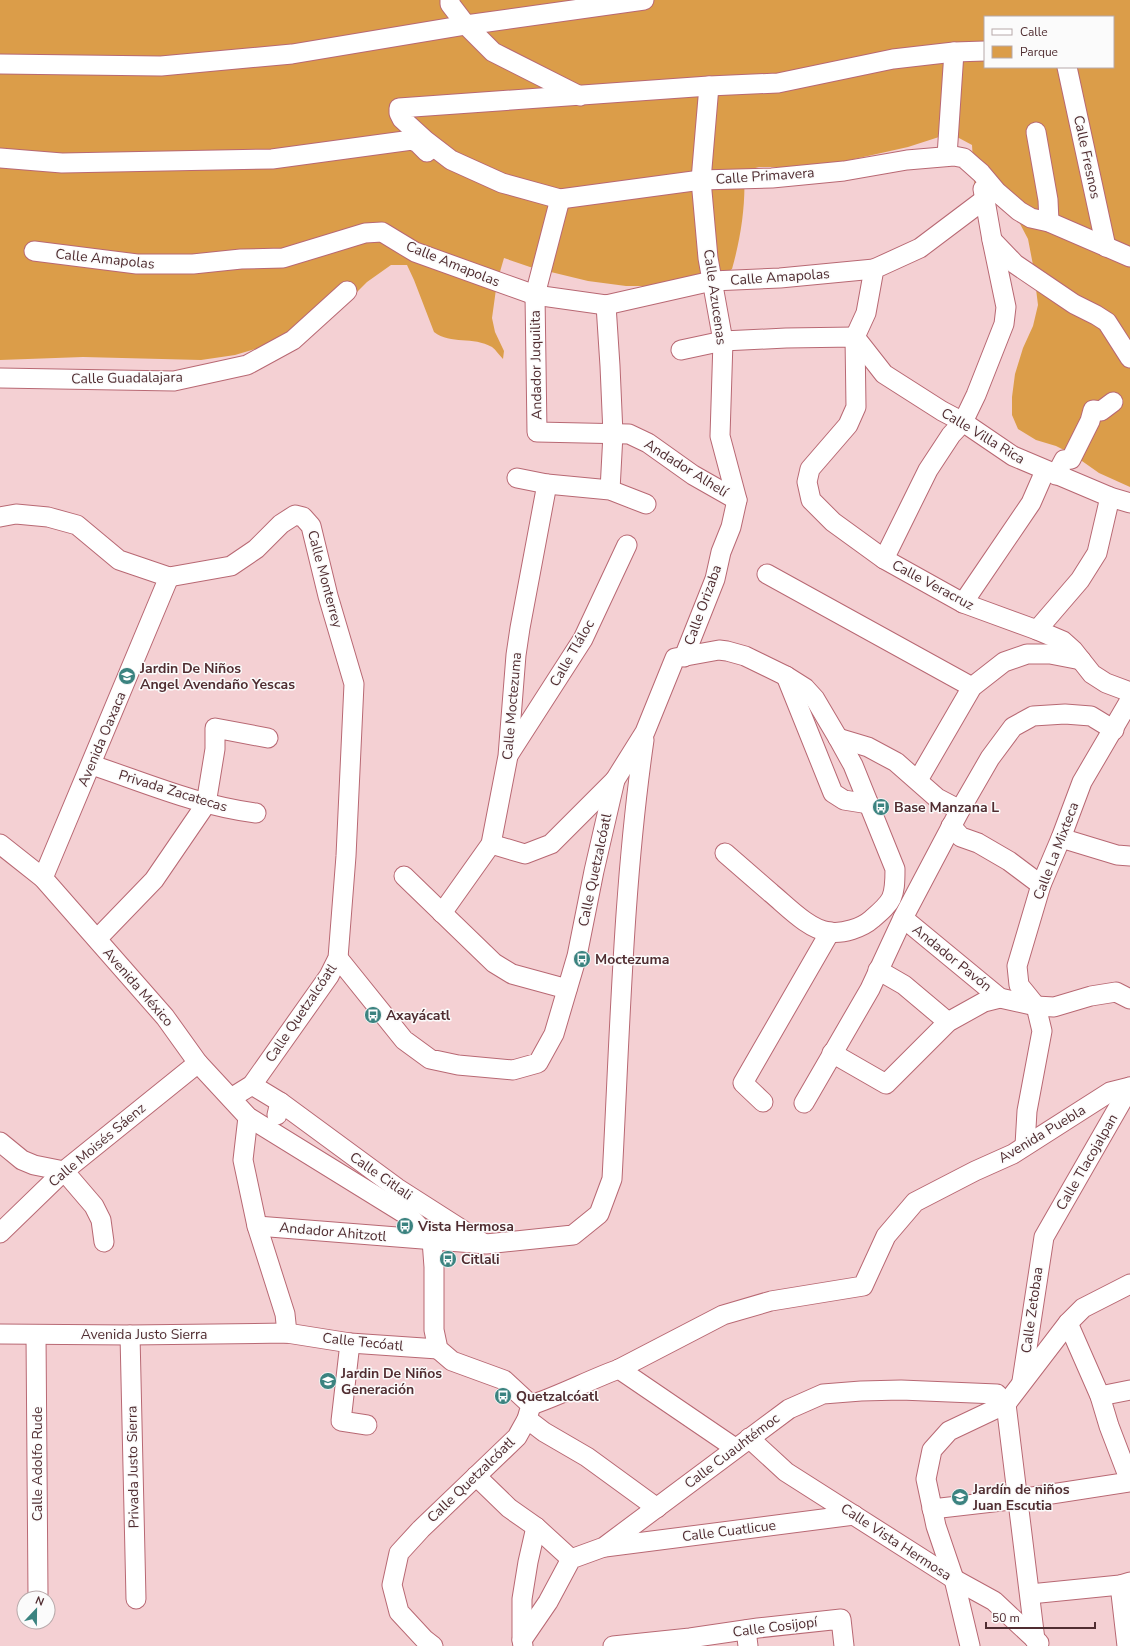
<svg xmlns="http://www.w3.org/2000/svg" width="1130" height="1646" viewBox="0 0 1130 1646" font-family="'Nunito Sans',sans-serif">
<style>
.green{fill:#db9d49;fill-rule:evenodd}
.lines{fill:none;stroke-linecap:round;stroke-linejoin:round}
.minor-casing{stroke:#b86873;stroke-width:21}
.minor{stroke:#fff;stroke-width:19}
.labels{text-anchor:middle;dominant-baseline:central;stroke-width:3;stroke-linejoin:round;paint-order:stroke}
.street-label{font-size:14px;fill:#502d31;stroke:#fbfbfb}
.poi-label{font-size:14px;font-weight:bold;fill:#502d31;stroke:#fbfbfb;text-anchor:start}
</style>
<rect width="100%" height="100%" fill="#f4d0d3"/>
<path class="green" d="M 0,0 L 1130,0 L 1130,487 L 1099,473 L 1072,454 L 1056,446 L 1036,440 L 1018,429 L 1012,415 L 1012,397 L 1015,374 L 1023,348 L 1033,326 L 1038,305 L 1033,265 L 1028,239 L 1018,220 L 1004,206 L 986,200 L 975,193 L 972,145 L 959,138 L 939,137 L 908,147 L 850,160 L 815,167 L 759,167 L 744,171 C 746,204 741,237 732,269 L 719,277 L 660,286 L 626,286 L 588,281 L 555,273 L 530,267 L 504,258 L 497,282 L 492,318 L 495,332 L 504,351 L 503,359 C 499,355 496,350 492,347 C 473,336 451,345 434,332 L 414,280 L 407,265 L 391,265 L 367,282 L 343,306 L 262,347 L 235,355 L 201,360 L 83,357 L 0,360 ZM 985,17 L 1113,17 L 1113,67 L 985,67 Z"/>
<g class="lines">
<g class="minor-casing">
<g id="minor">
<polyline points="450,0 450,4 466,25 493,52 580,96"/>
<polyline points="985,51 954,52 893,59 778,83 709,86 399,108 399,113 402,119 425,140 451,160 502,183 560,199 701,180 772,178 844,171 907,160 954,156 964,158 973,166 981,173 997,192 1019,211 1031,218 1049,222 1130,257"/>
<polyline points="0,64 161,66 292,54 466,25 644,0"/>
<polyline points="1067,67 1106,247"/>
<polyline points="1036,132 1048,200 1049,222"/>
<polyline points="947,156 954,52"/>
<polyline points="0,158 62,163 272,159 412,140 418,143 427,152"/>
<polyline points="560,199 535,295 537,432 629,434 648,443 693,475 737,500"/>
<polyline points="985,199 920,248 874,269 866,313 855,337 856,407 848,425 810,469 807,482 811,500 833,522 884,559 963,603 1037,630 1063,641 1073,650 1092,674 1106,683 1130,692"/>
<polyline points="992,240 1015,264 1074,304 1096,315 1107,322 1130,358"/>
<polyline points="34,251 137,264 193,264 241,259 283,258 365,233 382,232 415,252 535,295 606,305 712,281 780,278 874,269"/>
<polyline points="606,305 610,366 613,434 610,490"/>
<polyline points="681,350 723,341 786,338 855,337 884,374 942,411 963,422 1013,456 1110,497 1130,503"/>
<polyline points="0,378 174,381 247,365 293,340 347,291"/>
<polyline points="1056,475 1064,460 1071,459 1090,421 1093,410 1101,411 1113,402"/>
<polyline points="517,478 547,484 610,490 646,504"/>
<polyline points="0,517 16,514 48,517 77,525 119,560 169,577 231,566 256,549 281,524 295,515 303,517 311,526 328,596 354,684 346,856 338,958 329,976 252,1085 231,1098"/>
<polyline points="884,559 928,470 951,435 963,422 976,395 1004,324 1006,307 992,240 983,189"/>
<polyline points="767,574 972,687"/>
<polyline points="963,603 1031,503 1045,471"/>
<polyline points="1037,630 1080,580 1097,553 1110,497"/>
<polyline points="684,657 715,579 721,552 731,527 737,500 720,436 723,341 708,258 701,180 709,86"/>
<polyline points="786,676 833,793 844,800 869,804"/>
<polyline points="838,738 868,747 896,762 937,798 960,810"/>
<polyline points="509,754 583,639 627,545"/>
<path d="M 92,765 C 146,783 199,806 256,813"/>
<polyline points="918,780 972,687 1004,662 1027,654 1050,654 1081,660"/>
<polyline points="951,826 961,837 978,843 1009,861 1041,885"/>
<polyline points="1061,838 1117,855 1130,856"/>
<polyline points="0,844 43,878 165,1017 198,1063 248,1117 410,1217 432,1240 434,1267 434,1330 438,1349 452,1361 504,1380 531,1405 527,1419 517,1437 421,1529 399,1553 392,1585 399,1612 424,1639 433,1646"/>
<polyline points="491,844 525,854 551,844 615,780"/>
<polyline points="404,876 494,963 512,974 567,989"/>
<polyline points="43,878 169,577"/>
<polyline points="442,913 491,844 508,756 516,655 520,628 547,484"/>
<polyline points="903,918 1000,998 1036,1006 1054,1007 1091,996 1116,992 1130,999"/>
<polyline points="97,939 154,880 206,804 215,749 215,728 268,738"/>
<path d="M 338,958 L 404,1040 L 430,1059 L 458,1065 L 513,1070 L 538,1063 L 554,1034 L 577,956 L 594,871 L 615,780 L 645,732 L 675,658 L 719,650 L 727,651 L 745,656 L 786,676 L 805,688 L 815,699 L 838,738 L 853,765 L 895,869 C 895,898 893,901 872,919 C 862,928 843,934 829,932 C 808,929 787,906 771,893 C 756,880 740,866 725,853"/>
<polyline points="878,970 904,985 948,1022"/>
<polyline points="832,1053 886,1084 948,1022 984,1002 1000,998"/>
<polyline points="252,1085 280,1102 277,1115"/>
<polyline points="280,1102 397,1188 483,1243"/>
<polyline points="763,1102 743,1083 830,932"/>
<polyline points="804,1103 870,989 903,918 960,810 990,758 1013,727 1033,716 1065,714 1091,716 1114,730"/>
<polyline points="248,1117 243,1160 257,1226 285,1314 287,1333"/>
<polyline points="0,1142 22,1160 34,1165 64,1171 94,1206 101,1220 104,1242"/>
<polyline points="1025,1145 1027,1111 1042,1031 1036,1006 1019,985 1017,966 1041,885 1061,838 1082,782 1130,700"/>
<path d="M 257,1226 L 486,1244 L 573,1235 L 599,1214 L 612,1179 C 620,1032 623,885 644,740"/>
<polyline points="0,1233 64,1171 198,1063"/>
<polyline points="1068,1323 1100,1396 1109,1426 1130,1481"/>
<polyline points="0,1334 130,1335 287,1333 350,1343 438,1349"/>
<polyline points="36,1335 38,1594"/>
<polyline points="130,1335 136,1599"/>
<polyline points="350,1343 341,1421 367,1425"/>
<polyline points="619,1369 723,1315 771,1301 863,1286 886,1236 915,1202 975,1171 1013,1154 1110,1092 1130,1087"/>
<polyline points="1022,1381 1044,1237 1130,1087"/>
<polyline points="1100,1396 1130,1390"/>
<path d="M 531,1405 C 561,1395 589,1380 619,1369 L 735,1448"/>
<polyline points="527,1419 544,1432 587,1457 657,1508"/>
<polyline points="749,1438 786,1472 954,1579 994,1601 1039,1643"/>
<polyline points="476,1476 509,1508 536,1527 571,1559"/>
<polyline points="932,1509 1019,1499 1130,1482"/>
<polyline points="605,1547 854,1515"/>
<polyline points="1120,1585 1127,1646"/>
<polyline points="1030,1594 1120,1585 1130,1582"/>
<polyline points="746,1630 748,1646"/>
<polyline points="522,1640 522,1599 528,1562 536,1527"/>
<polyline points="523,1646 522,1640 548,1602 571,1559 604,1547 789,1409 823,1394 861,1391 901,1390 997,1394 1006,1404 1035,1640"/>
<polyline points="613,1646 690,1638 758,1628 841,1619 844,1646"/>
<polyline points="970,1646 954,1579 936,1526 926,1479 932,1450 949,1431 1006,1404 1068,1323 1083,1308 1130,1284"/>
</g>
</g>
<use href="#minor" class="minor"/>
</g>
<defs>
<g id="school-disc" transform="scale(0.9)"><circle r="9.5" fill="#3b8380" stroke="#fbfbfb"/><path d="M0-5L7-2L0 1L-7-2ZM-4 1L0 2.5L4 1V4Q0 6-4 4Z" fill="#fff"/></g>
<g id="bus-disc" transform="scale(0.9)"><circle r="9.5" fill="#3b8380" stroke="#fbfbfb"/><path d="M-5-6H5V4H4V6H2V4H-2V6H-4V4H-5ZM-3.5-4V0h7V-4ZM-3.5 1.2v1.5H-2V1.2ZM2 1.2v1.5H3.5V1.2Z" fill="#fff"/></g>
</defs>
<g fill-rule="evenodd">
<use href="#school-disc" x="127" y="676"/>
<use href="#bus-disc" x="881" y="807"/>
<use href="#bus-disc" x="582" y="959"/>
<use href="#bus-disc" x="373" y="1015"/>
<use href="#bus-disc" x="405" y="1226"/>
<use href="#bus-disc" x="448" y="1259"/>
<use href="#school-disc" x="328" y="1381"/>
<use href="#bus-disc" x="503" y="1396"/>
<use href="#school-disc" x="960" y="1497"/>
</g>
<g class="labels">
<g class="street-label">
<text transform="translate(1087 157) rotate(78)">Calle Fresnos</text>
<text transform="translate(765 176) rotate(-4)">Calle Primavera</text>
<text transform="translate(105 259) rotate(6)">Calle Amapolas</text>
<text transform="translate(453 264) rotate(22)">Calle Amapolas</text>
<text transform="translate(780 277) rotate(-4)">Calle Amapolas</text>
<text transform="translate(715 297) rotate(82)">Calle Azucenas</text>
<text transform="translate(536 365) rotate(-91)">Andador Juquilita</text>
<text transform="translate(127 378) rotate(-1)">Calle Guadalajara</text>
<text transform="translate(983 436) rotate(31)">Calle Villa Rica</text>
<text transform="translate(686 468) rotate(32)">Andador Alhelí</text>
<text transform="translate(325 579) rotate(75)">Calle Monterrey</text>
<text transform="translate(933 585) rotate(28)">Calle Veracruz</text>
<text transform="translate(703 605) rotate(-70)">Calle Orizaba</text>
<text transform="translate(572 653) rotate(-60)">Calle Tláloc</text>
<text transform="translate(512 706) rotate(-85)">Calle Moctezuma</text>
<text transform="translate(102 739) rotate(-67)">Avenida Oaxaca</text>
<text transform="translate(173 791) rotate(17)">Privada Zacatecas</text>
<text transform="translate(1056 851) rotate(-69)">Calle La Mixteca</text>
<text transform="translate(595 870) rotate(-78)">Calle Quetzalcóatl</text>
<text transform="translate(952 958) rotate(39)">Andador Pavón</text>
<text transform="translate(138 987) rotate(49)">Avenida México</text>
<text transform="translate(301 1013) rotate(-56)">Calle Quetzalcóatl</text>
<text transform="translate(1042 1134) rotate(-31)">Avenida Puebla</text>
<text transform="translate(97 1145) rotate(-40)">Calle Moisés Sáenz</text>
<text transform="translate(1087 1162) rotate(-60)">Calle Tlacojalpan</text>
<text transform="translate(381 1176) rotate(35)">Calle Citlali</text>
<text transform="translate(333 1232) rotate(5)">Andador Ahitzotl</text>
<text transform="translate(1032 1310) rotate(-82)">Calle Zetobaa</text>
<text x="144" y="1334">Avenida Justo Sierra</text>
<text transform="translate(363 1342) rotate(6)">Calle Tecóatl</text>
<text transform="translate(732 1451) rotate(-37)">Calle Cuauhtémoc</text>
<text transform="translate(37 1464) rotate(-90)">Calle Adolfo Rude</text>
<text transform="translate(133 1467) rotate(-91)">Privada Justo Sierra</text>
<text transform="translate(471 1480) rotate(-44)">Calle Quetzalcóatl</text>
<text transform="translate(729 1531) rotate(-7)">Calle Cuatlicue</text>
<text transform="translate(896 1542) rotate(33)">Calle Vista Hermosa</text>
<text transform="translate(775 1627) rotate(-7)">Calle Cosijopí</text>
</g>
<g class="poi-label">
<text x="140" y="668">Jardin De Niños<tspan x="140" dy="16">Angel Avendaño Yescas</tspan></text>
<text x="894" y="807">Base Manzana L</text>
<text x="595" y="959">Moctezuma</text>
<text x="386" y="1015">Axayácatl</text>
<text x="418" y="1226">Vista Hermosa</text>
<text x="461" y="1259">Citlali</text>
<text x="341" y="1373">Jardin De Niños<tspan x="341" dy="16">Generación</tspan></text>
<text x="516" y="1396">Quetzalcóatl</text>
<text x="973" y="1489">Jardín de niños<tspan x="973" dy="16">Juan Escutia</tspan></text>
</g>
</g>
<rect x="984" y="16" width="130" height="52" fill="#fbfbfb" stroke="#b7a9aa"/>
<rect x="992" y="29" width="20" height="6" fill="#ffffff" stroke="#b7a9aa"/>
<text x="1020" y="36" font-size="12" fill="#502d31">Calle</text>
<rect x="992" y="46" width="20" height="12" fill="#db9d49" stroke="#b7a9aa"/>
<text x="1020" y="56" font-size="12" fill="#502d31">Parque</text>
<g transform="translate(36 1610) rotate(22)"><circle r="19" fill="#fbfbfb" stroke="#b7a9aa"/>
<path d="M0-3L7 15L0 10L-7 15Z" fill="#3b8380"/>
<text y="-6" font-size="11" font-weight="bold" text-anchor="middle" fill="#502d31">N</text>
</g>
<path d="M986 1622v6h109v-6" fill="none" stroke="#502d31" stroke-width="2"/>
<text x="992" y="1622" font-size="12" fill="#502d31" stroke="#fbfbfb" stroke-width="3" paint-order="stroke">50 m</text>
</svg>
